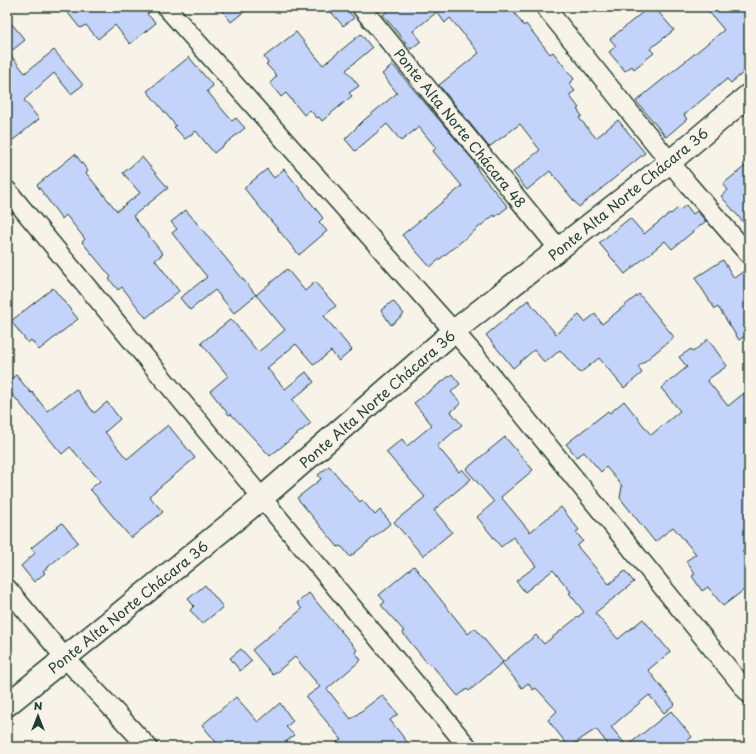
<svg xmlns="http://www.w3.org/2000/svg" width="756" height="754" viewBox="0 0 756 754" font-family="'Playpen Sans',sans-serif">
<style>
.building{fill:#c3d3fa;stroke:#1f3d34}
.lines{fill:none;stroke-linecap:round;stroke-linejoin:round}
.street-casing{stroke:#1f3d34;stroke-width:21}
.secondary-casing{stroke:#1f3d34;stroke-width:25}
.street{stroke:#f7f3e8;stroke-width:18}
.secondary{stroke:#f7f3e8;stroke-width:22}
.labels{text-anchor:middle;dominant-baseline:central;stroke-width:3;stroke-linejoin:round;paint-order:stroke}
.street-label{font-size:14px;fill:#1f3d34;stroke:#f7f3e8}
</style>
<rect width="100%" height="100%" fill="#f7f3e8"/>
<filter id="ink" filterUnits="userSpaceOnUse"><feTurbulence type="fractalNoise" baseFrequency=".025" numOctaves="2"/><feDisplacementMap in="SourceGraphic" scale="8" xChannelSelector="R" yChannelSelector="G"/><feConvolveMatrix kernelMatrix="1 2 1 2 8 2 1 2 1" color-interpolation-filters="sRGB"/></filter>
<g filter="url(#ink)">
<g class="building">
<polygon points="75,7 155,7 147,14 156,23 130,44 115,25 98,39 86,25 80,28 68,13"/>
<polygon points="220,7 250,7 231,22"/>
<polygon points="327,7 345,7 354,18 343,26"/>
<polygon points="392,7 510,7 524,26 526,24 550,54 553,52 574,79 569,84 575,91 569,95 579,108 577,109 582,116 579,118 596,138 618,120 645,153 579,207 550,171 527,190 513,172 540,150 520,124 489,147 439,85 479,53 450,18 445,23 437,12 413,31 421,41 411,49 383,15"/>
<polygon points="649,7 654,7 674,30 650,49 654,53 634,69 632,66 625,71 609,52 616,46 610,39"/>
<polygon points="705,7 739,7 749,19 749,68 731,83 727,79 684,115 687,119 666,137 636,101 724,30"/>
<polygon points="7,18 25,40 9,53 25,73 54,50 83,85 71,94 54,73 24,100 39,119 7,145"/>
<polygon points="296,32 323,65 361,34 372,48 346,70 359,86 349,93 352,96 322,121 319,117 317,118 310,110 304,115 286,93 281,97 270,83 277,76 266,64 268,63 264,57"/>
<polygon points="189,57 213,86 207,91 232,121 236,118 245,128 214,153 196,131 185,139 174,127 176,126 147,91"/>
<polygon points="393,65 473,160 479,172 508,207 495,217 494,215 430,267 402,235 462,186 433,151 436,148 419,127 401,141 387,124 355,151 345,139 364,120 397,93 382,74"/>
<polygon points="75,154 88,171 86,173 117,211 140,193 123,173 142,157 168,188 133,216 163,254 155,260 179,291 146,318 122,287 118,290 109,279 111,277 82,242 85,239 66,215 62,219 37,185"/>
<polygon points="749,163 749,229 721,196 728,190 723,184"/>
<polygon points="267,169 274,178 284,169 323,218 319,222 327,231 299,255 244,188"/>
<polygon points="686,205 693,214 697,211 706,221 672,249 665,241 625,274 599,243 630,218 644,234 670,213 671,214 678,208 680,210"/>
<polygon points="186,210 256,295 234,313 215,290 190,310 180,298 207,277 172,233 177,229 171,222"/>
<polygon points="723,260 734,278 744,271 749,279 749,333 739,340 718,307 715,309 695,278"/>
<polygon points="287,269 305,291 315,282 336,306 324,316 352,350 339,361 331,351 314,365 296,344 267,368 285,389 306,372 314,382 292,400 311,423 270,456 231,414 229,415 210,391 228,376 201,343 231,319 258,352 285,330 256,295"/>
<polygon points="53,288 78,319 39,350 31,340 28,343 11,321"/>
<polygon points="639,294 674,337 638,367 642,373 624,388 599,358 580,373 560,350 545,363 534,350 513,368 486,335 528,300 556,334 579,315 585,322 595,314 602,324"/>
<polygon points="393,301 404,314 391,325 381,310"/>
<polygon points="708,339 727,366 707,380 728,406 743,394 749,400 749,546 742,551 749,560 749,586 723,606 708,587 702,591 692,576 695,574 686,561 696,554 673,527 655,542 620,498 622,486 606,467 601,472 584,452 577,457 566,444 608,411 610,413 624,401 651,435 680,411 661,388 687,367 679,357 691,349 693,352"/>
<polygon points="452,374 460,384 451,392 461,403 451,412 462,425 437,446 459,472 462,469 471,479 434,510 452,532 423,556 394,522 425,497 386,452 402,439 407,446 432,425 414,403"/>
<polygon points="16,375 31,393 32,392 47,411 76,389 94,413 107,402 120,419 105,432 127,459 168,425 195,458 149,496 163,512 131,538 90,489 100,481 70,447 62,454 7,388 7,382"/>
<polygon points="505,437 533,470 501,497 530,532 561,507 579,530 576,532 583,541 577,546 609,584 625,571 634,582 595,613 618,639 643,619 670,652 648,670 675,704 664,713 649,695 611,727 627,746 671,711 692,737 679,747 610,747 596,729 569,747 548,720 557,711 536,688 533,690 528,683 522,688 502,663 536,635 544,644 584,612 569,593 571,592 553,570 525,592 516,581 536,566 513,537 501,547 477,517 494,502 466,469"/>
<polygon points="329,466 360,502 362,500 375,515 380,510 391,523 350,557 343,548 340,546 338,547 297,498 321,479 318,475"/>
<polygon points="62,523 78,542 43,571 45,573 34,582 21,566 35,553 31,548"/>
<polygon points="414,566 468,634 475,628 503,662 469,691 467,689 458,696 430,663 428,664 402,632 404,631 381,605 385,602 379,595"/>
<polygon points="205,585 223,607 202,624 190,610 194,606 188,599"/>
<polygon points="309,593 357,650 355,652 361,660 327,689 351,719 382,695 398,714 390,720 411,747 331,747 341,739 306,697 320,687 295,657 273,675 252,650 302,609 297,603"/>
<polygon points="241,649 252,661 240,671 230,658"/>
<polygon points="236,697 258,722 280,703 293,721 286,727 294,735 280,747 220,747 202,725"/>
</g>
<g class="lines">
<g class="street-casing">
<g id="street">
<polyline points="166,7 474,354 749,694"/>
<polyline points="361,7 559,249"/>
<polyline points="545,7 687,183 749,255"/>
<polyline points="7,190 468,747"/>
<polyline points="7,588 65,658 148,747"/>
</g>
</g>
<g class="secondary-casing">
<polyline id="secondary" points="7,705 262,498 454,331 671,161 749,95"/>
</g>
<use href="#street" class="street"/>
<use href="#secondary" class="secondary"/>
</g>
</g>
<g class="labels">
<g class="street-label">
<text transform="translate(460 128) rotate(51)">Ponte Alta Norte Chácara 48</text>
<text transform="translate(628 194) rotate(-39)">Ponte Alta Norte Chácara 36</text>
<text transform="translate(377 399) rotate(-41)">Ponte Alta Norte Chácara 36</text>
<text transform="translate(128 607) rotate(-39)">Ponte Alta Norte Chácara 36</text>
</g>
</g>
<rect width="756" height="754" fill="none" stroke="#f7f3e8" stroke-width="24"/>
<rect x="12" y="12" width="732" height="730" fill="none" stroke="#1f3d34" stroke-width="1.5" filter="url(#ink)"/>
<g transform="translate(38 716)" stroke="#f7f3e8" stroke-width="3" paint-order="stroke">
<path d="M0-3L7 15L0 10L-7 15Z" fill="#1f3d34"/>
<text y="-6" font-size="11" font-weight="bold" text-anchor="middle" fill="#1f3d34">N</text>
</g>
</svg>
